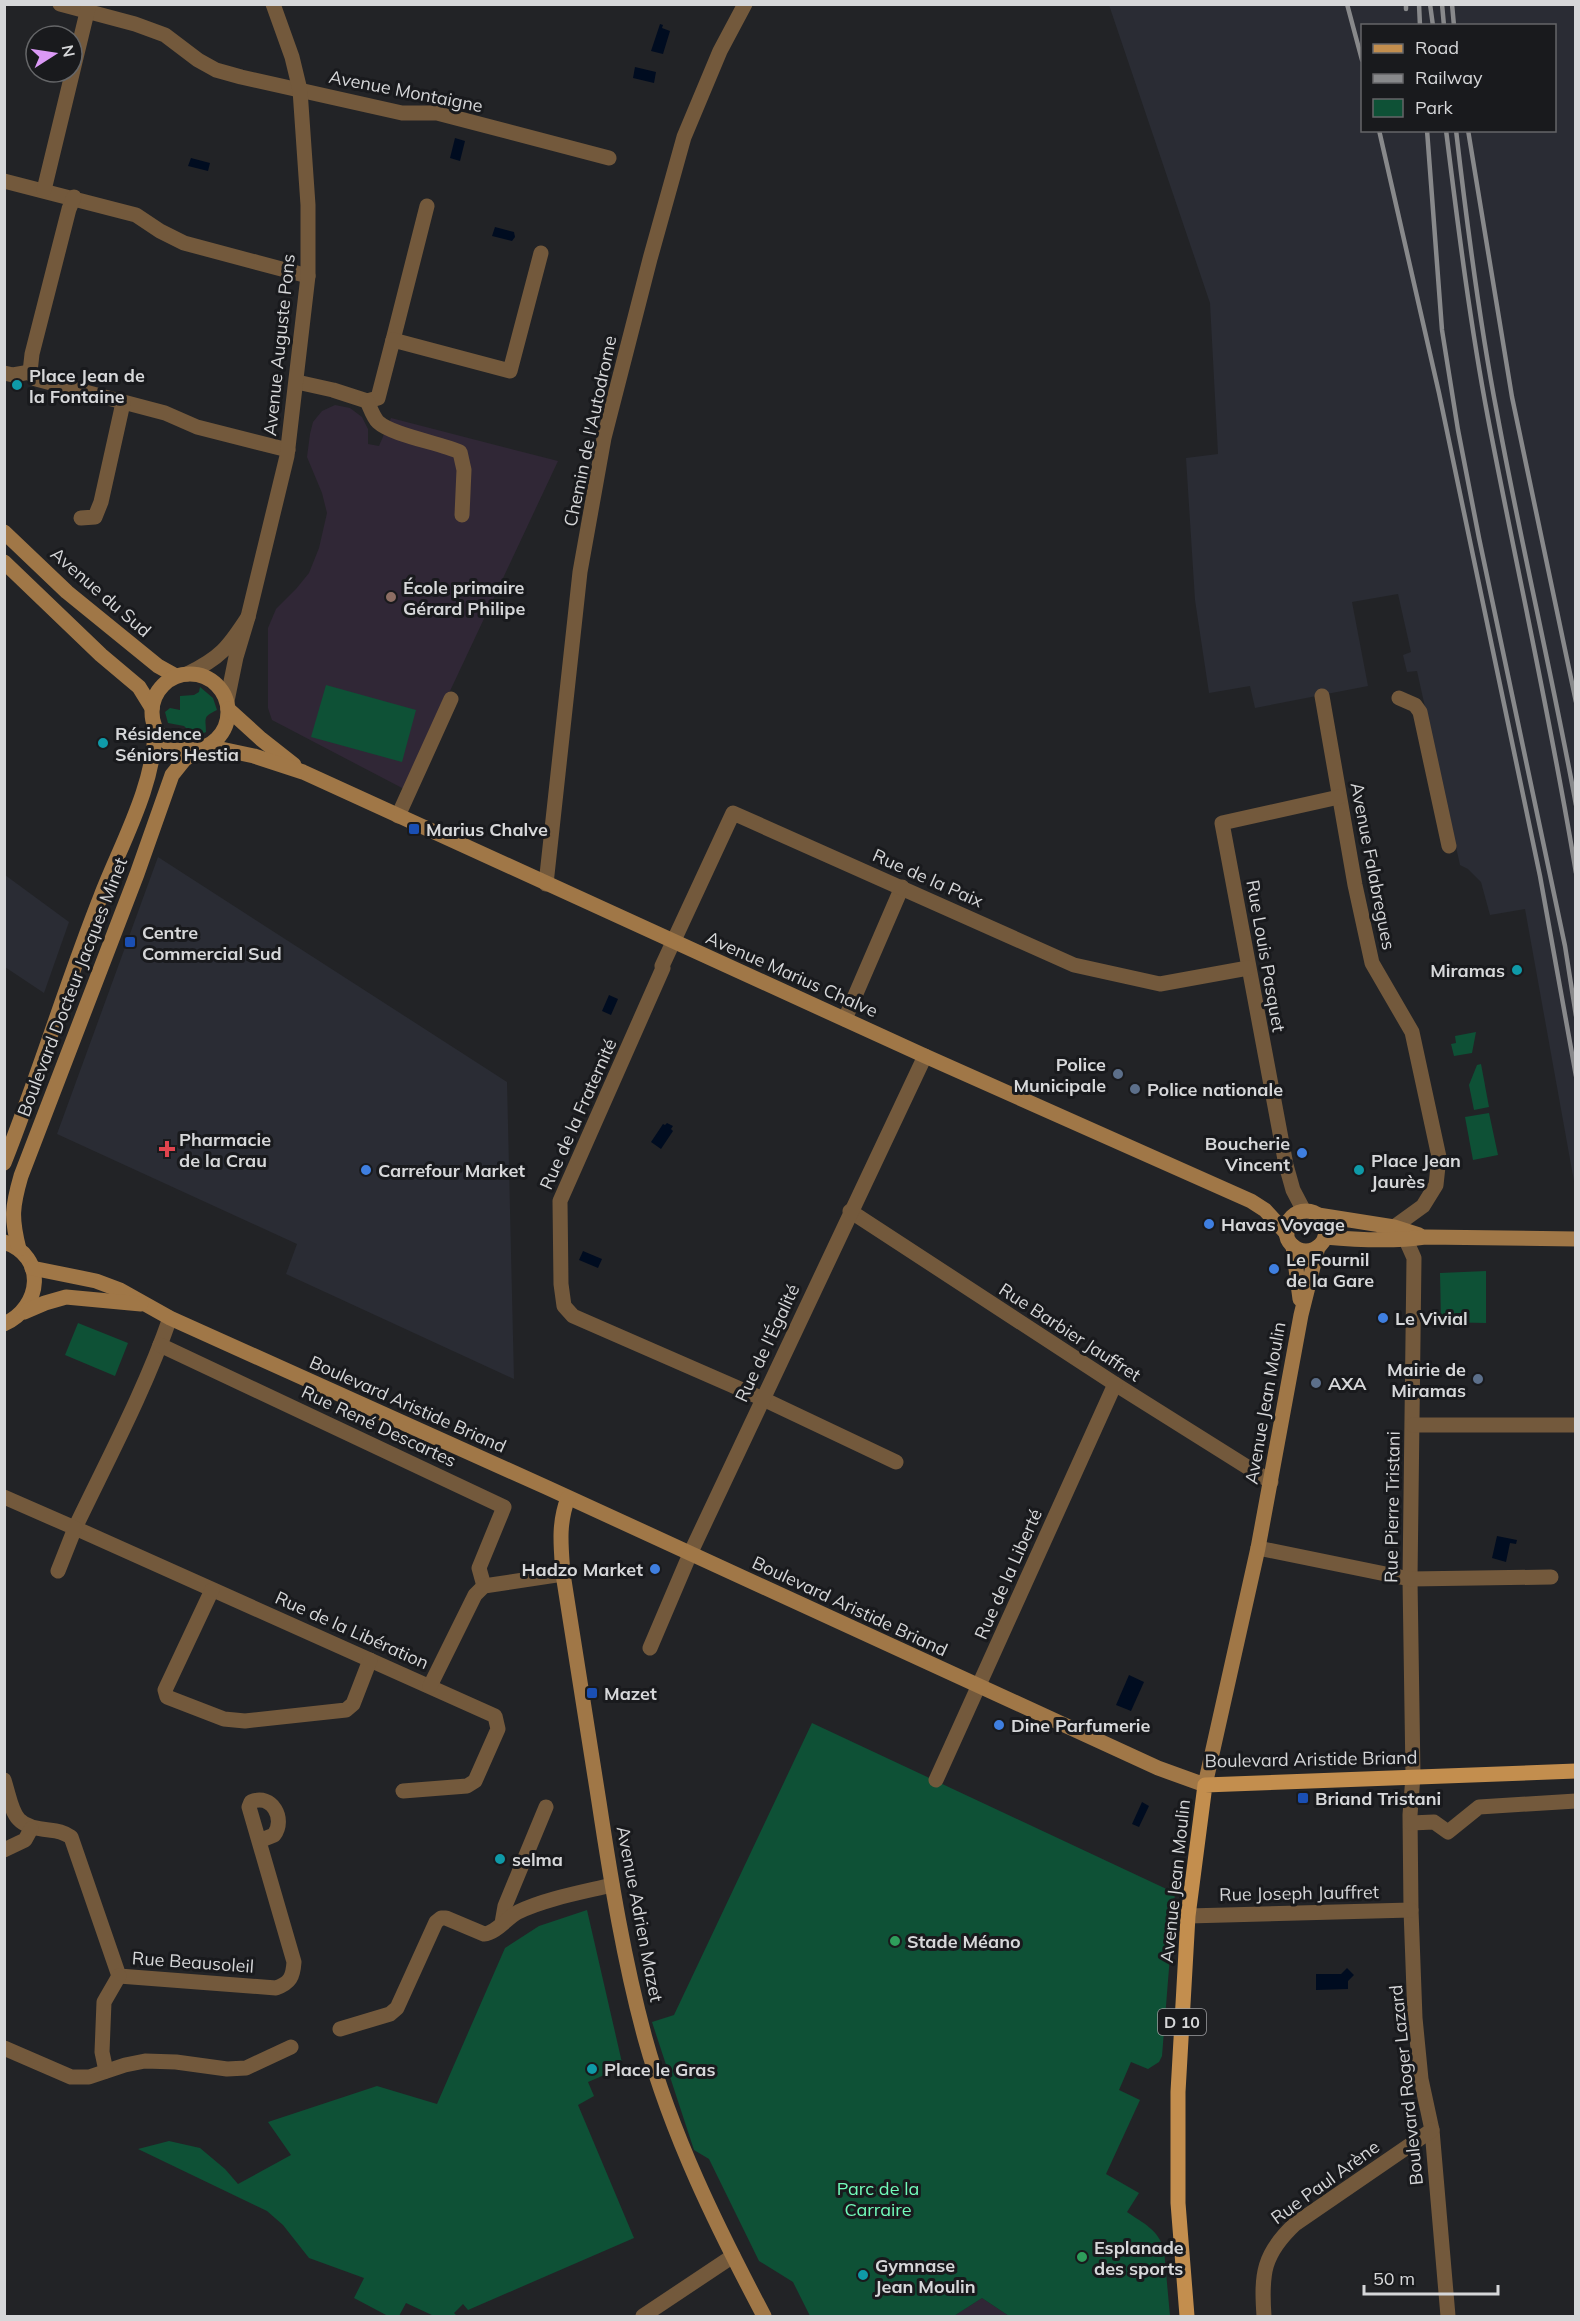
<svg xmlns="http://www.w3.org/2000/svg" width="1580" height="2321" viewBox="0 0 1580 2321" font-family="Mulish,sans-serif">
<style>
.built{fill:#2a2c34;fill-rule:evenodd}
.education{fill:#302736}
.green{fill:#0e5136}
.water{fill:#000c20}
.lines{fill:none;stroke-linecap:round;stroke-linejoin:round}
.street{stroke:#73593c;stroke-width:15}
.secondary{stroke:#a07747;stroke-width:15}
.primary{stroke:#c38e4e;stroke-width:15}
.rail{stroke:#88898b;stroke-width:4.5}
.culture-dot{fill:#0f9aa8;stroke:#191a1d;stroke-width:2}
.education-dot{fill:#8d6e63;stroke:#191a1d;stroke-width:2}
.transit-dot{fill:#1a4fb4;stroke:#191a1d;stroke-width:2}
.service-dot{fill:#5c6f8a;stroke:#191a1d;stroke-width:2}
.health-dot{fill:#e0444e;stroke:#191a1d;stroke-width:2}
.shop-dot{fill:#3f7fe0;stroke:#191a1d;stroke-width:2}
.leisure-dot{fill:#2e9e5b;stroke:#191a1d;stroke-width:2}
.labels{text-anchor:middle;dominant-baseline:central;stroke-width:6;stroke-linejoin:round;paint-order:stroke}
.shield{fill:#191a1d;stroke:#9d9ea1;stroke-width:1.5}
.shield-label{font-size:16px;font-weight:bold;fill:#d6d7d9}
.street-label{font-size:18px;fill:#d6d7d9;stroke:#191a1d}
.poi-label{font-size:18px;font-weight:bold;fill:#d6d7d9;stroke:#191a1d;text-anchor:start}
.park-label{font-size:18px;fill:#72fcbb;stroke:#191a1d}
</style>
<rect width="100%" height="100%" fill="#222326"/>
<g class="built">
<path d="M 1109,5 L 1575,5 L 1575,1187 L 1525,909 L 1490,915 L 1481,882 L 1468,869 L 1460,865 L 1417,671 L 1407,672 L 1403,655 L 1411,652 L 1398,594 L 1352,602 L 1368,686 L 1255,708 L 1250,686 L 1209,693 L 1195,600 L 1186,458 L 1218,454 L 1210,303 ZM 1362,26 L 1554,26 L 1554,130 L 1362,130 Z"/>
<polygon points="158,857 507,1082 514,1379 286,1274 297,1244 57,1134"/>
<polygon points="5,875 69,922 44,993 5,967"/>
</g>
<g class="education">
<polygon points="335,405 350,408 362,417 368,429 368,444 379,446 391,418 558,461 404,789 272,720 268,708 268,628 276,609 296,589 309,573 319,548 327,513 322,493 307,457 310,434 313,422 322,411"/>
<polygon points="982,2298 1009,2316 954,2316"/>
</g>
<g class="green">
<polygon points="326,685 416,710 402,762 311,737"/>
<path d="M 200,687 L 213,698 L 217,710 C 202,717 206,718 206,732 L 195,737 L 184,726 L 168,723 L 165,712 L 170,708 L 180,710 L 180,696 L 194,695 L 199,692 Z"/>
<polygon points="1476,1032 1472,1053 1454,1056 1451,1044 1456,1043 1455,1036"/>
<polygon points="1481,1064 1489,1107 1474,1110 1469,1085 1477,1065"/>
<polygon points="1489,1113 1498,1155 1473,1160 1465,1117"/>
<polygon points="1486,1271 1486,1323 1441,1322 1440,1273"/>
<polygon points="78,1323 128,1343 115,1376 65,1355"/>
<path d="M 812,1723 L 1175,1893 L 1162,2056 L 1159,2062 L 1148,2069 L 1131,2062 L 1119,2090 L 1140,2100 L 1106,2174 L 1139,2193 L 1127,2212 C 1143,2223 1159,2230 1164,2250 L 1170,2316 L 1009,2316 L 982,2298 L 954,2316 L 810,2316 L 793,2282 L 759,2261 L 709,2159 L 694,2150 L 652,2022 L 674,2015 Z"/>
<polygon points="587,1910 623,2067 588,2082 594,2096 578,2105 634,2238 468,2310 463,2304 454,2313 457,2316 434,2316 406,2303 399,2316 388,2316 354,2298 364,2278 309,2258 283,2225 267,2211 138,2149 169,2141 200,2148 225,2169 238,2184 291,2155 268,2122 377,2086 437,2104 505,1948 539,1926"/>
</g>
<g class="water">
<polygon points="660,24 663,25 662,28 670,31 663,54 651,51"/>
<polygon points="635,67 656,72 654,83 633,78"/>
<polygon points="455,138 465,141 460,161 450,158"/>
<polygon points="191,158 210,163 208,171 188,166"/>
<polygon points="495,227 514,232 515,237 512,241 492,236"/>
<polygon points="609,995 618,999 611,1015 602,1011"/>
<polygon points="667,1123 673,1126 671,1129 673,1131 661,1149 651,1142 663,1124 665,1125"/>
<polygon points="583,1251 602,1259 598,1268 579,1260"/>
<polygon points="1497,1536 1517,1540 1516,1544 1510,1543 1506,1562 1492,1558"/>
<polygon points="1129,1675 1144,1682 1131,1711 1116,1705"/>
<polygon points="1142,1802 1149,1806 1139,1827 1132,1824"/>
<polygon points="1347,1968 1354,1975 1348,1981 1348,1989 1316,1990 1316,1974 1341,1974"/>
</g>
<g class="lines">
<g class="street">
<polyline points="60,4 135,24 165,35 198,60 216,70 241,77 402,113 437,113 609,158"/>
<polyline points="4,181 136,215 160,231 184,243 308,276"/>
<polyline points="44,190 89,4"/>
<polyline points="74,197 69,209 32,354 30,372 36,379 165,413 197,427 288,450"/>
<polyline points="393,340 427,206"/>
<polyline points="4,373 13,375 30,372"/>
<polyline points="297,382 333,390 367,401 378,398 393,340 510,371 541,253"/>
<path d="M 367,401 C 370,407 373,417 378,422 C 392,435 440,443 460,452 L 464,470 L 462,515"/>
<polyline points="81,518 95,517 101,502 123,403"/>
<polyline points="248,617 287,456 308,276 308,205 300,90 292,57 273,4"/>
<path d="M 187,674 C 220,658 228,648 248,617 L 236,657 L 227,701"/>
<polyline points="1322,696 1355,885 1372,963 1412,1032 1439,1157 1436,1185 1423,1206 1394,1227 1384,1231"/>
<polyline points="1399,698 1415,705 1420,712 1449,846"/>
<polyline points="398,816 451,699"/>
<polyline points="546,884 580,572 604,438 650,259 684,137 720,51 745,4"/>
<polyline points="845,1019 902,887"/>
<polyline points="850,1211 1115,1384 1271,1482"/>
<polyline points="1304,1211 1293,1190 1286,1165 1222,823 1339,797"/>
<polyline points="1406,1240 1414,1258 1410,1579 1413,1776 1410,1815 1411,1910 1415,2018 1421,2079 1432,2130 1448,2316"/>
<path d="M 170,1318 C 145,1390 108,1459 75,1528 L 495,1716 L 498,1729 L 475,1781 L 467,1786 L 403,1791"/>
<polyline points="160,1345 504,1507 479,1568 484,1586"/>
<polyline points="1413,1425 1576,1425"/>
<polyline points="896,1462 763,1399 573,1316 564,1306 561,1284 560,1201 663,968 662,966 733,813 1074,965 1160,984 1248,968"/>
<polyline points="4,1497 75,1528 58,1571"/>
<polyline points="1258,1548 1410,1579 1551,1577"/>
<polyline points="212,1590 165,1690 167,1697 224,1719 245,1721 346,1710 353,1704 370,1660"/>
<polyline points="650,1648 690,1554 925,1056"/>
<polyline points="430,1686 475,1595 484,1586 563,1574"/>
<path d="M 4,1780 C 14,1812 11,1827 49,1830 C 58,1831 63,1832 71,1837 L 119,1976 L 276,1988 C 290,1983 293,1977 294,1962 L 249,1807 L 251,1802 C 272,1793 286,1819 274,1835 L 259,1841"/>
<polyline points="936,1780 1115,1384"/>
<polyline points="1411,1823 1434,1822 1448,1832 1479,1807 1576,1801"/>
<polyline points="4,1850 25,1840 31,1829"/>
<polyline points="1188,1916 1411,1910"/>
<polyline points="502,1923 505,1906 546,1807"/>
<path d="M 340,2029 L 390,2014 L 397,2008 L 436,1922 L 441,1918 L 446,1918 L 484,1934 C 496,1933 507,1918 518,1912 C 544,1899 583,1892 612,1885"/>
<polyline points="4,2048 71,2077 89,2077 125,2065 145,2061 176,2062 227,2069 246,2068 291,2047"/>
<polyline points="106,2071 102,2052 104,2002 119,1976"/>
<polyline points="643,2316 733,2256"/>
<path d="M 1264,2316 C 1261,2274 1263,2254 1295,2224 L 1432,2130"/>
</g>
<g class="secondary">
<polyline points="4,532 67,592 158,666 176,676"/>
<polyline points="4,562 101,655 139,687 152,708"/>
<circle cx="190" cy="712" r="38"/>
<polyline points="228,709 261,739 294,765"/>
<polyline points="207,746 254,756 303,772 925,1056 1251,1201 1265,1210 1287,1234"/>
<path d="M 4,1163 C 39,1075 66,984 101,896 C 121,844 155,785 155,728"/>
<circle cx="1306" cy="1231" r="20"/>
<polyline points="1318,1215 1394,1227 1419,1235"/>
<path d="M 1325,1237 C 1358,1240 1392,1242 1425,1237 L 1576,1239"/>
<path d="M 4,1242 C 47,1256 42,1307 4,1324"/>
<polyline points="1293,1246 1300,1299"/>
<path d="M 19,1249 C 11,1218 12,1207 21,1176 L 137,874 L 172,775 L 184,760 L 198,750"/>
<polyline points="32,1268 96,1281 120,1290 170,1318 548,1488 1158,1768 1205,1785 1258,1548 1301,1315 1318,1247"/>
<polyline points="24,1312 45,1303 66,1297 141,1304"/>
<path d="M 568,1498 C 558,1524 561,1546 563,1574 C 575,1650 587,1726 599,1802 C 611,1881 624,1961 645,2038 C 672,2136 717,2227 764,2316"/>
</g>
<polyline class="primary" points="1187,2316 1178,2203 1178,2092 1188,1916 1205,1785 1576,1771"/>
<g class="rail">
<polyline points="1347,4 1362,60"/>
<polyline points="1406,4 1406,9"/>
<polyline points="1419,4 1420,26"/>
<polyline points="1430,4 1433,26"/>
<polyline points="1442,4 1444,26"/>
<polyline points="1452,4 1454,26"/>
<polyline points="1379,130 1439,393 1540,876 1576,1076"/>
<polyline points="1427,130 1442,330 1458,430 1479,538 1565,946 1576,1016"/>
<path d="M 1446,130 C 1458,226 1470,323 1488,418 C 1517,570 1551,720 1576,873"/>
<path d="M 1456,130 C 1467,225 1479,320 1497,413 C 1521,544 1552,674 1576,805"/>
<polyline points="1468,130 1512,397 1576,702"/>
</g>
</g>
<g class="culture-dot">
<circle cx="17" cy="385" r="6"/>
<circle cx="103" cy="743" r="6"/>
<circle cx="1517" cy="970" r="6"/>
<circle cx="1359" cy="1170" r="6"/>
<circle cx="500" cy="1859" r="6"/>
<circle cx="592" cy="2069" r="6"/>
<circle cx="863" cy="2275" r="6"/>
</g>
<circle class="education-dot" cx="391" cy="597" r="6"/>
<g class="transit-dot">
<rect x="408" y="823" width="12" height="12" rx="3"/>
<rect x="124" y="936" width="12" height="12" rx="3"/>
<rect x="586" y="1687" width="12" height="12" rx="3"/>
<rect x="1297" y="1792" width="12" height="12" rx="3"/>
</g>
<g class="service-dot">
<circle cx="1118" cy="1074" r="6"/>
<circle cx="1135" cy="1089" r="6"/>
<circle cx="1478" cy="1379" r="6"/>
<circle cx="1316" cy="1383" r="6"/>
</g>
<path class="health-dot" d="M164 1140h6v6h6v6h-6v6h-6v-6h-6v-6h6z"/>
<g class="shop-dot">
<circle cx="1302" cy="1153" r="6"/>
<circle cx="366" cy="1170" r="6"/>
<circle cx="1209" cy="1224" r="6"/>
<circle cx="1274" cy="1269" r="6"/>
<circle cx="1383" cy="1318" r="6"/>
<circle cx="655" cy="1569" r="6"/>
<circle cx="999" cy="1725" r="6"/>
</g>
<g class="leisure-dot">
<circle cx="895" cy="1941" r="6"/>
<circle cx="1082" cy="2257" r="6"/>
</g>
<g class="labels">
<rect class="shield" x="1158" y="2009" width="48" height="26" rx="4.5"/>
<g class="shield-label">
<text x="1182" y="2022">D 10</text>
</g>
<g class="street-label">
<text transform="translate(406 91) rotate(11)">Avenue Montaigne</text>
<text transform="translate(279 345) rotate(-84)">Avenue Auguste Pons</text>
<text transform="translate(590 431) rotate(-78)">Chemin de l'Autodrome</text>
<text transform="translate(101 592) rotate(41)">Avenue du Sud</text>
<text transform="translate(1373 866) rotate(79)">Avenue Falabregues</text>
<text transform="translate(928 878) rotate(24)">Rue de la Paix</text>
<text transform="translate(1266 956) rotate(80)">Rue Louis Pasquet</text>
<text transform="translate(792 974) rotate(24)">Avenue Marius Chalve</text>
<text transform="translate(72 987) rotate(-69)">Boulevard Docteur Jacques Minet</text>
<text transform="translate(578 1114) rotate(-66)">Rue de la Fraternité</text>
<text transform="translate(1070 1332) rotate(33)">Rue Barbier Jauffret</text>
<text transform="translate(767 1343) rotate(-65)">Rue de l'Égalité</text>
<text transform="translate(1265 1403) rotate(-80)">Avenue Jean Moulin</text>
<text transform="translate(408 1404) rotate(24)">Boulevard Aristide Briand</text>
<text transform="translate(379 1426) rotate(25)">Rue René Descartes</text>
<text transform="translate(1392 1507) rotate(-89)">Rue Pierre Tristani</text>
<text transform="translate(1008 1574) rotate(-66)">Rue de la Liberté</text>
<text transform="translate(850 1606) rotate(25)">Boulevard Aristide Briand</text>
<text transform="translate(352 1630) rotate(24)">Rue de la Libération</text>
<text transform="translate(1311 1759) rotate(-1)">Boulevard Aristide Briand</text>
<text transform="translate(1175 1881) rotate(-84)">Avenue Jean Moulin</text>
<text transform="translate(1299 1893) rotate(-1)">Rue Joseph Jauffret</text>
<text transform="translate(640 1914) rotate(79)">Avenue Adrien Mazet</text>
<text transform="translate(193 1962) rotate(4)">Rue Beausoleil</text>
<text transform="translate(1406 2085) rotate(-96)">Boulevard Roger Lazard</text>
<text transform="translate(1325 2182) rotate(-36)">Rue Paul Arène</text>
</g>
<g class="poi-label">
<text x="29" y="375">Place Jean de<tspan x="29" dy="21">la Fontaine</tspan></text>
<text x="403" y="587">École primaire<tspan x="403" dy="21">Gérard Philipe</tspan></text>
<text x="115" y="733">Résidence<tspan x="115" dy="21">Séniors Hestia</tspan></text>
<text x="426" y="829">Marius Chalve</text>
<text x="142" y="932">Centre<tspan x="142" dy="21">Commercial Sud</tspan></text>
<text x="1505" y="970" text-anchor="end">Miramas</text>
<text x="1106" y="1064" text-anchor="end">Police<tspan x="1106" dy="21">Municipale</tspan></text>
<text x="1147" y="1089">Police nationale</text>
<text x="179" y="1139">Pharmacie<tspan x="179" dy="21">de la Crau</tspan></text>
<text x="1290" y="1143" text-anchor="end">Boucherie<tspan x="1290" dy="21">Vincent</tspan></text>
<text x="1371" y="1160">Place Jean<tspan x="1371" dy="21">Jaurès</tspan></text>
<text x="378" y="1170">Carrefour Market</text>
<text x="1221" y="1224">Havas Voyage</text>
<text x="1286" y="1259">Le Fournil<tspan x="1286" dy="21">de la Gare</tspan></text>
<text x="1395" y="1318">Le Vivial</text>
<text x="1466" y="1369" text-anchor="end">Mairie de<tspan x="1466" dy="21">Miramas</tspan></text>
<text x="1328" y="1383">AXA</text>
<text x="643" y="1569" text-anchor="end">Hadzo Market</text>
<text x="604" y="1693">Mazet</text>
<text x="1011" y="1725">Dine Parfumerie</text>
<text x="1315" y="1798">Briand Tristani</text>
<text x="512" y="1859">selma</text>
<text x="907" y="1941">Stade Méano</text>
<text x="604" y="2069">Place le Gras</text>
<text x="1094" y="2247">Esplanade<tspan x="1094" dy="21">des sports</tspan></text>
<text x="875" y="2265">Gymnase<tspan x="875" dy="21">Jean Moulin</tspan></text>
</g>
<g class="park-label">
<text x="878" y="2188">Parc de la<tspan x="878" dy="21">Carraire</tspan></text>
</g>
</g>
<rect width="1580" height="2321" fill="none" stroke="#d6d7d9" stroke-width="12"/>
<rect x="1361" y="24" width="195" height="108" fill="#191a1d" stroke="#656668" stroke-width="1.5"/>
<rect x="1373" y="44" width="30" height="9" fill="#c38e4e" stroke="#656668" stroke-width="1.5"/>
<text x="1415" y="54" font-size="18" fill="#d6d7d9">Road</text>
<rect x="1373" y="74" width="30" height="9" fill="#88898b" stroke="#656668" stroke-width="1.5"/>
<text x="1415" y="84" font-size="18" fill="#d6d7d9">Railway</text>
<rect x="1373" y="99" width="30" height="18" fill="#0e5136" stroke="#656668" stroke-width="1.5"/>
<text x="1415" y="114" font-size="18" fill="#d6d7d9">Park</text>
<g transform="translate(54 54) rotate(78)"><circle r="28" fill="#191a1d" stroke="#656668" stroke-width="1.5"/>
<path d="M0-4.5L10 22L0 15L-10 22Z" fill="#db99f6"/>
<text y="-9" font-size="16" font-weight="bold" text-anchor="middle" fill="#d6d7d9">N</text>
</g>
<path d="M1364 2285v9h134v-9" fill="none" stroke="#d6d7d9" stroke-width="3"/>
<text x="1373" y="2285" font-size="18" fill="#d6d7d9" stroke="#191a1d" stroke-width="4.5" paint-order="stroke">50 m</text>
</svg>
